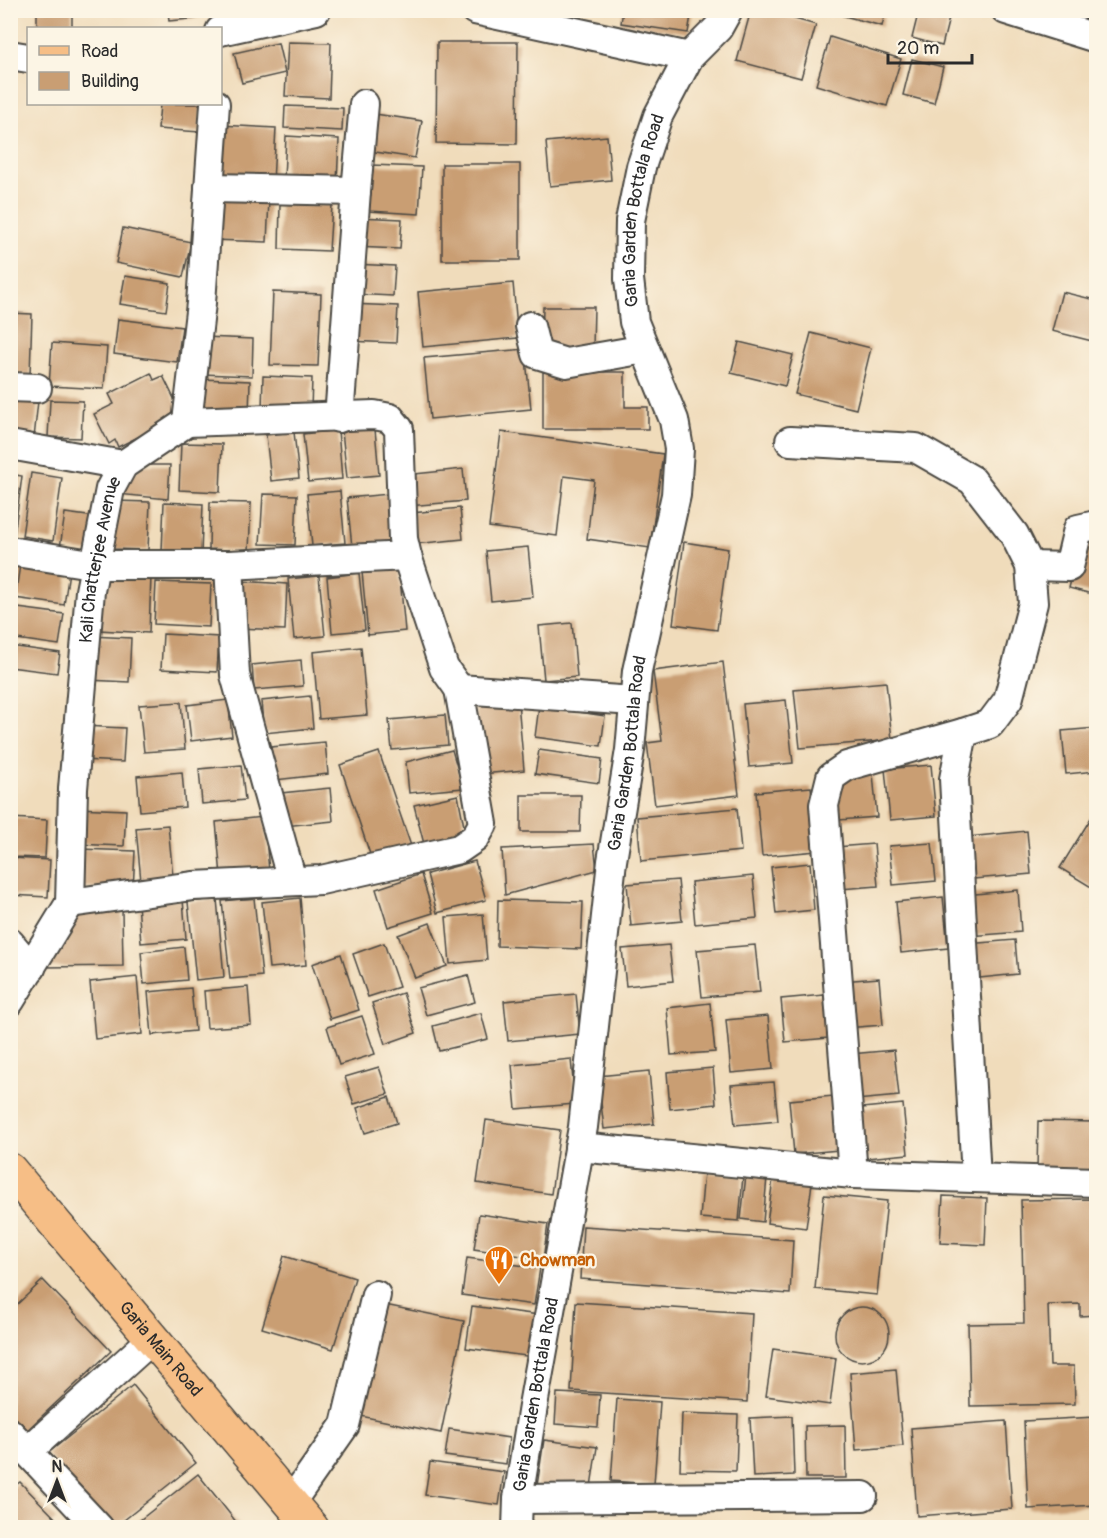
<svg xmlns="http://www.w3.org/2000/svg" width="1107" height="1538" viewBox="0 0 1107 1538" font-family="Pangolin,sans-serif">
<style>
.building{fill:#c99e73}
.lines{fill:none;stroke-linecap:round;stroke-linejoin:round}
.minor-casing{stroke:#494641;stroke-width:32}
.major-casing{stroke:#494641;stroke-width:36}
.minor{stroke:#fff;stroke-width:28}
.major{stroke:#f6be86;stroke-width:33}
.labels{text-anchor:middle;dominant-baseline:central;stroke-width:4.5;stroke-linejoin:round;paint-order:stroke}
.street-label{font-size:18px;fill:#2b2b2b;stroke:#fcf5e5}
.food-label{font-size:18px;font-weight:bold;fill:#c56008;stroke:#fcf5e5;text-anchor:start}
</style>
<rect width="100%" height="100%" fill="#fcf5e5"/>
<filter id="ink" filterUnits="userSpaceOnUse"><feTurbulence type="fractalNoise" baseFrequency=".0167" numOctaves="2"/><feDisplacementMap in="SourceGraphic" scale="12" xChannelSelector="R" yChannelSelector="G"/><feConvolveMatrix kernelMatrix="1 2 1 2 8 2 1 2 1" color-interpolation-filters="sRGB"/></filter>
<filter id="wash" filterUnits="userSpaceOnUse"><feTurbulence type="fractalNoise" baseFrequency=".008" numOctaves="4" result="noise"/><feDisplacementMap in="SourceGraphic" scale="24" xChannelSelector="R" yChannelSelector="G"/><feGaussianBlur stdDeviation="1.35" result="paint"/><feColorMatrix in="noise" values="0 0 0 0 0 0 0 0 0 0 0 0 0 0 0 0 0 1.4 0 .05"/><feComposite in="paint" operator="in"/></filter>
<g filter="url(#wash)">
<rect width="100%" height="100%" fill="#f0dcbb"/>
<g id="blocks">
<g class="building">
<rect x="37" y="10" width="35" height="18"/>
<polygon points="168,10 199,10 200,18 169,21"/>
<polygon points="623,10 692,10 688,33 621,23"/>
<polygon points="751,10 763,10 816,25 801,78 737,61"/>
<polygon points="822,10 886,10 882,26"/>
<polygon points="919,10 951,10 942,46 912,38"/>
<polygon points="1083,10 1096,10 1096,25 1081,22"/>
<polygon points="830,37 901,59 887,106 816,85"/>
<polygon points="288,42 331,43 329,98 285,96"/>
<polygon points="437,42 518,42 517,144 436,143"/>
<polygon points="278,43 285,73 242,83 234,53"/>
<polygon points="912,59 943,67 934,103 903,95"/>
<polygon points="160,104 201,104 200,132 158,129"/>
<polygon points="285,106 343,108 342,131 284,128"/>
<polygon points="375,114 422,121 415,158 369,151"/>
<polygon points="219,125 276,128 273,182 217,179"/>
<polygon points="286,136 339,139 337,182 284,179"/>
<polygon points="607,136 611,180 550,186 546,142"/>
<rect x="442" y="164" width="78" height="96"/>
<polygon points="371,165 422,167 419,214 369,211"/>
<polygon points="215,198 269,200 267,242 213,240"/>
<polygon points="280,203 332,205 329,251 279,249"/>
<polygon points="357,217 402,219 400,249 355,247"/>
<polygon points="123,228 191,242 183,277 116,263"/>
<polygon points="353,264 395,266 393,296 352,294"/>
<polygon points="125,276 170,283 166,311 120,304"/>
<polygon points="513,283 518,338 423,347 418,292"/>
<polygon points="273,292 321,294 318,366 270,365"/>
<polygon points="1062,292 1096,300 1096,342 1052,331"/>
<polygon points="349,304 398,306 396,343 347,341"/>
<polygon points="543,307 594,307 593,348 542,348"/>
<polygon points="10,313 32,314 30,375 10,374"/>
<polygon points="118,319 182,327 177,362 114,354"/>
<polygon points="811,333 871,348 856,409 795,394"/>
<polygon points="203,337 253,339 252,376 202,374"/>
<polygon points="739,342 793,355 785,386 731,373"/>
<polygon points="52,343 107,347 104,389 49,386"/>
<polygon points="525,349 531,409 430,419 424,358"/>
<polygon points="543,372 625,372 625,407 648,407 648,429 543,429"/>
<polygon points="151,373 154,380 163,376 182,415 118,447 115,440 109,444 94,414 114,404 109,394"/>
<polygon points="263,376 312,378 311,410 262,408"/>
<polygon points="200,379 250,381 249,415 199,413"/>
<polygon points="10,398 38,401 34,438 10,436"/>
<polygon points="50,400 83,401 81,438 48,437"/>
<polygon points="375,429 379,475 347,478 342,431"/>
<polygon points="338,430 342,479 308,482 303,434"/>
<polygon points="294,432 299,478 271,481 266,435"/>
<polygon points="501,432 663,454 650,548 587,539 594,480 564,476 557,536 489,527"/>
<polygon points="181,443 222,444 220,492 179,490"/>
<polygon points="141,465 170,465 168,499 117,494"/>
<polygon points="463,469 466,501 408,506 405,475"/>
<polygon points="31,473 62,478 53,541 22,536"/>
<polygon points="10,474 22,476 13,544 10,543"/>
<polygon points="340,491 345,543 312,546 307,494"/>
<polygon points="263,494 297,495 295,545 260,544"/>
<polygon points="389,494 393,543 352,547 347,498"/>
<polygon points="115,501 150,502 148,550 113,549"/>
<polygon points="164,502 203,504 201,553 162,551"/>
<polygon points="210,502 251,503 249,551 209,549"/>
<polygon points="460,508 463,539 415,544 412,513"/>
<polygon points="65,513 95,517 90,552 60,548"/>
<polygon points="1083,533 1096,536 1096,595 1069,588"/>
<polygon points="684,542 728,549 717,630 673,624"/>
<polygon points="528,547 533,597 491,601 486,551"/>
<polygon points="21,558 70,565 64,605 15,598"/>
<polygon points="399,568 405,631 368,635 362,572"/>
<polygon points="101,573 151,575 149,633 99,630"/>
<polygon points="359,573 365,630 332,633 327,577"/>
<polygon points="319,576 325,636 294,639 288,579"/>
<polygon points="238,581 287,584 285,630 236,628"/>
<polygon points="156,582 211,584 209,627 154,624"/>
<polygon points="10,607 64,614 59,645 10,638"/>
<polygon points="572,623 577,677 544,680 539,626"/>
<polygon points="163,634 219,637 217,672 161,669"/>
<polygon points="90,636 131,638 129,682 88,680"/>
<polygon points="10,646 60,653 57,673 10,667"/>
<polygon points="361,647 367,715 319,719 313,652"/>
<polygon points="301,660 303,686 254,690 252,665"/>
<polygon points="723,662 739,795 655,805 647,743 662,741 653,671"/>
<polygon points="886,682 892,740 800,748 794,690"/>
<polygon points="310,696 313,728 264,733 261,701"/>
<polygon points="228,700 232,736 191,741 187,705"/>
<polygon points="786,700 793,763 749,767 743,704"/>
<polygon points="181,702 185,749 144,752 139,705"/>
<polygon points="518,702 524,770 482,774 475,705"/>
<polygon points="539,706 605,716 601,746 535,737"/>
<polygon points="445,715 448,745 392,750 389,720"/>
<polygon points="82,726 125,728 123,762 81,760"/>
<polygon points="1096,728 1096,771 1066,774 1062,731"/>
<polygon points="325,742 328,774 275,780 271,747"/>
<polygon points="452,750 463,788 409,793 406,762"/>
<polygon points="539,750 602,759 599,783 535,774"/>
<polygon points="379,752 411,846 372,860 340,765"/>
<polygon points="241,765 245,800 202,804 199,769"/>
<polygon points="931,765 936,816 890,820 885,769"/>
<polygon points="182,772 185,807 140,811 137,776"/>
<polygon points="873,774 877,817 839,820 836,777"/>
<polygon points="811,787 817,851 762,856 756,792"/>
<polygon points="330,788 333,821 284,826 281,793"/>
<polygon points="458,795 466,837 424,844 414,805"/>
<polygon points="521,795 581,795 580,832 521,832"/>
<polygon points="75,808 126,810 124,846 73,844"/>
<polygon points="737,808 741,851 641,861 637,817"/>
<polygon points="1096,810 1096,890 1060,868"/>
<polygon points="264,817 269,871 221,876 216,822"/>
<polygon points="10,818 47,820 45,858 10,857"/>
<polygon points="168,825 173,877 141,881 136,828"/>
<polygon points="1027,831 1031,874 962,880 958,838"/>
<polygon points="932,843 936,881 893,885 889,846"/>
<polygon points="594,844 597,870 505,895 502,849"/>
<polygon points="874,844 878,886 840,889 836,847"/>
<polygon points="79,849 135,851 133,890 77,888"/>
<polygon points="10,858 50,860 48,897 10,895"/>
<polygon points="475,861 486,900 437,913 427,874"/>
<polygon points="810,863 814,910 776,914 771,867"/>
<polygon points="421,874 433,913 388,927 376,889"/>
<polygon points="753,876 757,918 695,924 691,882"/>
<polygon points="678,880 682,921 631,926 627,884"/>
<polygon points="1018,890 1021,932 969,936 965,895"/>
<polygon points="943,897 948,948 901,953 896,902"/>
<polygon points="254,898 262,976 230,979 222,901"/>
<polygon points="300,898 306,965 269,968 262,902"/>
<polygon points="183,899 186,939 141,943 138,903"/>
<polygon points="217,899 224,977 196,980 188,902"/>
<polygon points="498,900 583,902 581,949 497,946"/>
<polygon points="122,910 123,966 46,967 73,914"/>
<polygon points="483,914 487,960 450,964 446,917"/>
<polygon points="430,923 447,966 415,978 398,935"/>
<polygon points="1015,940 1018,974 970,979 967,944"/>
<polygon points="384,943 399,987 368,997 353,954"/>
<polygon points="669,945 673,981 626,986 622,949"/>
<polygon points="755,945 760,992 702,997 697,950"/>
<polygon points="184,947 187,980 144,984 141,952"/>
<polygon points="341,954 359,1010 330,1019 312,964"/>
<polygon points="468,975 475,1002 426,1015 418,988"/>
<polygon points="137,977 142,1034 95,1039 90,982"/>
<polygon points="879,978 883,1025 845,1028 841,981"/>
<polygon points="248,987 251,1025 207,1028 204,991"/>
<polygon points="191,988 195,1031 152,1035 148,992"/>
<polygon points="403,993 416,1033 385,1044 372,1003"/>
<polygon points="576,994 580,1034 508,1041 504,1001"/>
<polygon points="824,995 828,1038 785,1042 781,999"/>
<polygon points="710,1003 715,1052 671,1055 667,1008"/>
<polygon points="481,1013 488,1039 439,1051 433,1026"/>
<polygon points="362,1016 375,1054 339,1065 327,1027"/>
<polygon points="768,1016 773,1069 731,1073 726,1020"/>
<polygon points="894,1050 899,1096 856,1100 851,1054"/>
<polygon points="571,1059 575,1104 516,1109 512,1065"/>
<polygon points="379,1067 388,1094 354,1104 345,1077"/>
<polygon points="713,1068 716,1104 670,1109 667,1072"/>
<polygon points="649,1071 654,1124 604,1129 598,1076"/>
<polygon points="774,1082 778,1121 735,1125 731,1085"/>
<polygon points="834,1096 839,1150 794,1154 789,1100"/>
<polygon points="389,1097 397,1123 365,1133 357,1108"/>
<polygon points="903,1104 908,1154 856,1159 852,1109"/>
<polygon points="486,1120 560,1130 551,1194 477,1183"/>
<polygon points="1038,1121 1096,1122 1096,1172 1037,1171"/>
<polygon points="704,1172 743,1176 739,1221 700,1218"/>
<polygon points="746,1175 767,1177 763,1222 741,1219"/>
<polygon points="773,1179 812,1183 806,1228 767,1223"/>
<polygon points="824,1195 887,1201 877,1295 815,1289"/>
<polygon points="943,1196 987,1198 985,1245 940,1243"/>
<polygon points="1096,1199 1096,1315 1080,1316 1080,1304 1048,1305 1050,1366 1074,1366 1075,1404 970,1406 968,1324 1024,1323 1021,1200"/>
<polygon points="479,1214 548,1224 543,1259 474,1249"/>
<polygon points="583,1226 793,1240 790,1294 580,1279"/>
<polygon points="284,1256 355,1278 333,1349 262,1328"/>
<polygon points="467,1258 540,1268 534,1305 462,1295"/>
<polygon points="43,1280 111,1351 23,1434 10,1422 10,1311"/>
<polygon points="576,1302 752,1313 747,1402 571,1391"/>
<polygon points="380,1304 464,1321 441,1433 356,1415"/>
<polygon points="472,1306 539,1315 534,1357 466,1348"/>
<circle cx="862" cy="1334" r="27"/>
<polygon points="773,1349 836,1358 830,1405 766,1396"/>
<polygon points="896,1369 903,1446 856,1450 850,1373"/>
<polygon points="133,1385 196,1463 114,1528 106,1528 47,1454"/>
<polygon points="1093,1391 1096,1391 1096,1505 1028,1509 1024,1421 1095,1417"/>
<polygon points="557,1393 600,1395 598,1427 555,1424"/>
<polygon points="617,1399 660,1402 654,1484 611,1481"/>
<polygon points="682,1413 738,1415 736,1471 680,1470"/>
<polygon points="792,1416 794,1475 753,1477 750,1418"/>
<polygon points="1006,1421 1012,1509 917,1516 911,1428"/>
<polygon points="845,1425 846,1478 806,1478 805,1426"/>
<polygon points="449,1429 509,1438 506,1464 445,1456"/>
<polygon points="544,1440 597,1447 590,1493 537,1486"/>
<polygon points="430,1462 504,1472 499,1505 425,1495"/>
<polygon points="198,1474 241,1528 130,1528"/>
<polygon points="20,1482 56,1519 47,1528 10,1528 10,1489"/>
</g>
</g>
</g>
<g filter="url(#ink)">
<use href="#blocks" fill-opacity="0" stroke="#494641" stroke-width="1.5"/>
<g class="lines">
<g class="minor-casing">
<g id="minor">
<polyline points="475,10 689,57"/>
<polyline points="1006,10 1096,38"/>
<polyline points="220,31 316,10"/>
<polyline points="10,55 28,58"/>
<polyline points="209,188 356,191 339,418"/>
<polyline points="356,191 364,104"/>
<polyline points="530,326 537,354 566,363 645,349"/>
<polyline points="10,387 37,388"/>
<polyline points="187,422 374,415 390,418 399,429 403,539 407,556 444,668 459,689"/>
<polyline points="790,441 916,448 972,480 1014,534 1030,566 1033,603 1008,700 990,724 963,733 954,779 976,1178"/>
<polyline points="10,445 123,465"/>
<polyline points="10,551 97,565 229,565 407,556"/>
<polyline points="229,565 235,675 292,881"/>
<polyline points="1030,566 1069,567 1078,529 1096,525"/>
<polyline points="70,903 193,886 321,880 459,849 475,838 483,824 459,689 634,701"/>
<polyline points="10,943 31,968"/>
<path id="s1" d="M 10,1001 L 70,903 L 73,789 L 90,591 L 110,489 L 123,465 L 187,422 L 201,303 L 215,104"/>
<polyline points="579,1147 853,1174 1096,1182"/>
<polyline points="853,1174 824,805 831,777 847,766 963,733"/>
<polyline points="10,1433 99,1528"/>
<polyline points="28,1451 152,1339"/>
<polyline points="518,1499 863,1496"/>
<polyline points="291,1502 345,1425 376,1295"/>
<path id="s2" d="M 517,1528 L 518,1499 L 534,1400 L 583,1127 L 612,861 L 630,750 L 637,671 L 676,495 L 679,449 L 674,420 L 634,322 L 629,279 L 630,221 L 641,167 L 658,116 L 689,57 L 718,28 L 728,10"/>
</g>
</g>
<g class="major-casing">
<g id="major">
<path id="s3" d="M 10,1170 L 312,1528"/>
</g>
</g>
<use href="#minor" class="minor"/>
<use href="#major" class="major"/>
</g>
</g>
<defs>
<g id="restaurant-pin" transform="scale(1.5)"><path d="M0 17L-7.5 6A9.5 9.5 0 1 1 7.5 6Z" fill="#e8710a" stroke="#fcf5e5"/><path d="M-5-6h1v4h1v-4h1v4h1v-4h1v5L-1.5 .5V6h-2V.5L-5-1ZM5-6V6H3V1.5H1.5Q1.5-4 5-6Z" fill="#fff"/></g>
</defs>
<g fill-rule="evenodd">
<use href="#restaurant-pin" x="499" y="1260"/>
</g>
<g class="labels">
<g class="street-label">
<text stroke="none"><textPath href="#s2" startOffset="1341">Garia Garden Bottala Road</textPath></text>
<text stroke="none"><textPath href="#s1" startOffset="460">Kali Chatterjee Avenue</textPath></text>
<text stroke="none"><textPath href="#s2" startOffset="783">Garia Garden Bottala Road</textPath></text>
<text stroke="none"><textPath href="#s3" startOffset="234">Garia Main Road</textPath></text>
<text stroke="none"><textPath href="#s2" startOffset="135">Garia Garden Bottala Road</textPath></text>
</g>
<g class="food-label">
<text x="520" y="1260">Chowman</text>
</g>
</g>
<rect width="1107" height="1538" fill="none" stroke="#fcf5e5" stroke-width="36"/>
<rect x="27" y="27" width="195" height="78" fill="#fcf5e5" stroke="#a8a49b" stroke-width="1.5"/>
<rect x="39" y="46" width="30" height="9" fill="#f6be86" stroke="#a8a49b" stroke-width="1.5"/>
<text x="81" y="57" font-size="18" fill="#2b2b2b">Road</text>
<rect x="39" y="72" width="30" height="18" fill="#c99e73" stroke="#a8a49b" stroke-width="1.5"/>
<text x="81" y="87" font-size="18" fill="#2b2b2b">Building</text>
<g transform="translate(57 1481)" stroke="#fcf5e5" stroke-width="4.5" paint-order="stroke">
<path d="M0-4.5L10 22L0 15L-10 22Z" fill="#2b2b2b"/>
<text y="-9" font-size="16" font-weight="bold" text-anchor="middle" fill="#2b2b2b">N</text>
</g>
<path d="M888 54v9h84v-9" fill="none" stroke="#2b2b2b" stroke-width="3"/>
<text x="897" y="54" font-size="18" fill="#2b2b2b" stroke="#fcf5e5" stroke-width="4.5" paint-order="stroke">20 m</text>
</svg>
